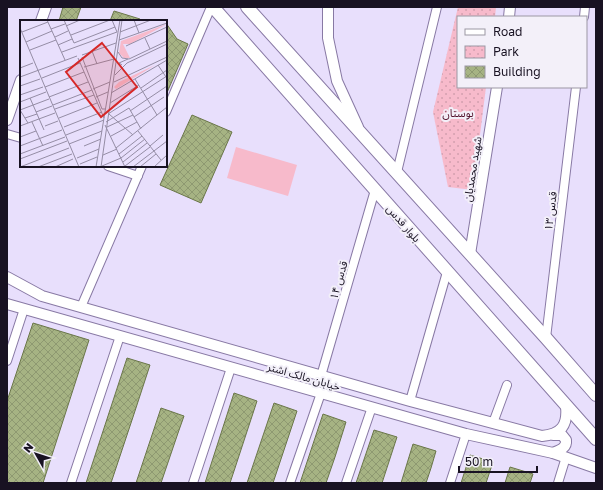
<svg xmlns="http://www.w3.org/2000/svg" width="603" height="490" viewBox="0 0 603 490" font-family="'Golos Text','Noto Sans Arabic',sans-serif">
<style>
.grass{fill:#f7bacb}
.park{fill:url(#park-dots)}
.building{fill:url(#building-cross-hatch);stroke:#6a7649}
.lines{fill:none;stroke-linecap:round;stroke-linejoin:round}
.minor-casing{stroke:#8879a4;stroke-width:10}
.tertiary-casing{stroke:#8879a4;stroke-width:12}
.secondary-casing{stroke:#8879a4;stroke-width:14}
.minor{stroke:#fff;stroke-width:8}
.tertiary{stroke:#fff;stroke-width:10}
.secondary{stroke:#fff;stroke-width:12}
.labels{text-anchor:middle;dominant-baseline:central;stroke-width:4;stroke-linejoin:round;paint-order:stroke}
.park-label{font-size:11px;fill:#53132d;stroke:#f3f0f9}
.street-label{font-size:11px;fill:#181222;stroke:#f3f0f9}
.inset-road{fill:none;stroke:#958da5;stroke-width:1}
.view{fill:#d62828;fill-opacity:0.15;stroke:#d62828;stroke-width:2}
.inset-edge{fill:none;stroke:#181222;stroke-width:2}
</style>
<defs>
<pattern id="park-dots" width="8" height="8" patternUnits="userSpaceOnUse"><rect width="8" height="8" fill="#f7bacb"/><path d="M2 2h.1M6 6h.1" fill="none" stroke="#d39fae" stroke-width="1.8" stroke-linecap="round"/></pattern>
<pattern id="building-cross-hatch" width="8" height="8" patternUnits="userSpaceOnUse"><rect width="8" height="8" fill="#a6b383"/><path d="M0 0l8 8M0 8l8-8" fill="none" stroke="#8e9971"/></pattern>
</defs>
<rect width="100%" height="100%" fill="#e8dffc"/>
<polygon class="grass" points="236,147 297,165 288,196 227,178"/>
<polygon class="park" points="458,7 496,7 495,17 458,17 458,87 486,87 473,190 448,187 433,112"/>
<g class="building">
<polygon points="63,7 81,7 76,21 59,21"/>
<polygon points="114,11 140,19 139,21 110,21"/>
<polygon points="166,23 177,39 188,44 166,95"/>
<polygon points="192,115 232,132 201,203 160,185"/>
<polygon points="33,323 89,340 43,483 7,483 7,401"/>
<polygon points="127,358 150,365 133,417 111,483 86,483"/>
<polygon points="234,393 257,401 234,471 230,483 205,483"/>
<polygon points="274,403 297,411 273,483 247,483"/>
<polygon points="161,408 184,416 178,433 161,483 136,483"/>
<polygon points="323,414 346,422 335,457 326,483 300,483"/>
<polygon points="374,430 397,437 382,483 356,483"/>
<polygon points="413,444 436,451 431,468 426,483 401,483"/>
<polygon points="470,455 493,462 486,483 461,483"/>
<polygon points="510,467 533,474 530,483 505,483"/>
</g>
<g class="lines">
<g class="minor-casing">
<g id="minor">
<polyline points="584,17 585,7"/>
<polyline points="166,112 211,7"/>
<polyline points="7,134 21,138"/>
<polyline points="108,166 138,176"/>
<polyline points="397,172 437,7"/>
<polyline points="81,307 142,166"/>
<polyline points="546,338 576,87"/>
<polyline points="7,361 24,309"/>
<polyline points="321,376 375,190"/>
<polyline points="410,401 447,272"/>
<polyline points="493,423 507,385"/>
<polyline points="71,483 120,336"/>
<polyline points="193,483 231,368"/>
<polyline points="290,483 321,393"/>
<polyline points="346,483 372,407"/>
<polyline points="450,483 466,434"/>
<polyline points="558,483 566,457"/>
</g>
</g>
<g class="tertiary-casing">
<g id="tertiary">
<polyline points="328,7 328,38 337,81 358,127"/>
<polyline points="509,17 510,7"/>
<polyline points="41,21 46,7"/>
<polyline points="7,120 21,80"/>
<polyline points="470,254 497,87"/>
<path d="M 7,277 L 42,296 L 410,401 L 542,436 C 561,434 568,426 566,406"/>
<polyline points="7,304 466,434 553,453 596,468"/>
<path d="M 553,435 L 562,435 L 566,440 C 567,448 560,450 553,453"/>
</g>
</g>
<g class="secondary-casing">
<g id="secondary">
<polyline points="213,7 596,439"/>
<polyline points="247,7 546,338 596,395"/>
</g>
</g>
<use href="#minor" class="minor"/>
<use href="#tertiary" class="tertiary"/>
<use href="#secondary" class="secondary"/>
</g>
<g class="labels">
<g class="park-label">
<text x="458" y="112">بوستان</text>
</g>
<g class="street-label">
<text transform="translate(472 169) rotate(-81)">شهید محمدیان</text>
<text transform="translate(550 211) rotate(-83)">قدس ۱۳</text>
<text transform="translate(404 223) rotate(49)">بلوار قدس</text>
<text transform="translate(338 280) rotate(-74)">قدس ۱۴</text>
<text transform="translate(304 376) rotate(16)">خیابان مالک اشتر</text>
</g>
</g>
<g transform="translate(20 20)">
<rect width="147" height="147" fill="#e8dffc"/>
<path d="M 147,4 L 110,24 L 103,24 L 110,38 L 104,38 L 99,33 L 101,21 ZM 135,45 L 96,69 L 94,67 L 99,62 Z" fill="#f7bacb"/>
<path class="inset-road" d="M 27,0 L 45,40M 44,0 L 54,23M 92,0 L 97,12M 114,0 L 119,13M 46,6 L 60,0M 0,8 L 59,147M 31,9 L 45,4M 2,12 L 28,2M 100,12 L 131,0M 51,15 L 90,0M 35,17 L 48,11M 125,18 L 130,29M 99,20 L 147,3M 6,22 L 32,11M 54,23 L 95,7M 38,25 L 52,19M 106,26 L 147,7M 10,30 L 36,20M 72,31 L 77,44M 42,32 L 97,12M 98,32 L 102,38 L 109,39 L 147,21M 62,35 L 96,23M 62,37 L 82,89 L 85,89M 58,38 L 84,98M 102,45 L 99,43 L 108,39M 138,45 L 146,57M 64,47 L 94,39M 0,48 L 13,43M 95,55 L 107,43 L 147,24M 0,57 L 57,36M 22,58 L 60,43M 115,59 L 137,95M 94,62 L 147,37M 0,66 L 20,59M 25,67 L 64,52M 121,68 L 147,50M 73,69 L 90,62M 91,73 L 147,40M 0,75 L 23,67M 29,77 L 68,62M 76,77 L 88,72M 10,78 L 24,110M 0,82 L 26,72M 90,83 L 119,65M 33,85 L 72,70M 35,89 L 74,75M 0,90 L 29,79M 0,90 L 8,103M 110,91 L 147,66M 16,92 L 32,86M 88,94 L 147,56M 89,94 L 113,115M 114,97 L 144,77M 5,98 L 17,94M 39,98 L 77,83M 12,102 L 23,126M 86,102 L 109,88 L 121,109M 85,105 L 105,147M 0,106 L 35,93M 25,106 L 38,101M 44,107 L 82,92M 87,107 L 113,95M 118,111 L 141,140M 46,115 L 84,100M 91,116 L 117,102M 0,117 L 16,111M 49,124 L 82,111M 0,126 L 42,110M 64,126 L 81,119M 130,126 L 143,115M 96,128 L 147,87M 0,134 L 45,117M 99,134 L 122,116M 83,135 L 97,129M 57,138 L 79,129M 0,139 L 47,121M 103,142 L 127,123M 60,144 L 77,137M 82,146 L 101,138 L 125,119M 105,146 L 130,127M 0,147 L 49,128M 18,147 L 52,134M 35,147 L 53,139M 76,147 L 100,0M 81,147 L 102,0M 113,147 L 147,121M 120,147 L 136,134M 134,147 L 147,135"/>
<path class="view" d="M 82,23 L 117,67 L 81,97 L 46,52 Z"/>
<rect width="147" height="147" class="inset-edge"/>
</g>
<rect width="603" height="490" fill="none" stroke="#181222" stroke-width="16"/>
<rect x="457" y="16" width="130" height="72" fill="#f3f0f9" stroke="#9b97a3"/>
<rect x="465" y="29" width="20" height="6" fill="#ffffff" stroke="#9b97a3"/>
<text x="493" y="36" font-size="12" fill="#181222">Road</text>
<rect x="465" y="46" width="20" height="12" fill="url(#park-dots)" stroke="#9b97a3"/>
<text x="493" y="56" font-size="12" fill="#181222">Park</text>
<rect x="465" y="66" width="20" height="12" fill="url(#building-cross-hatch)" stroke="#9b97a3"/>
<text x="493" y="76" font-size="12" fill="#181222">Building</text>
<g transform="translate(36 454) rotate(309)" stroke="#f3f0f9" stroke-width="3" paint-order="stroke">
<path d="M0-3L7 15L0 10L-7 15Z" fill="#181222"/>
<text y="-6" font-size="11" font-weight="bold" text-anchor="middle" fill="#181222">N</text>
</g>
<path d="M459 466v6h78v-6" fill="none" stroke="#181222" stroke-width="2"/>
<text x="465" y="466" font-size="12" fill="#181222" stroke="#f3f0f9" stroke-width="3" paint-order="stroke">50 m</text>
</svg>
